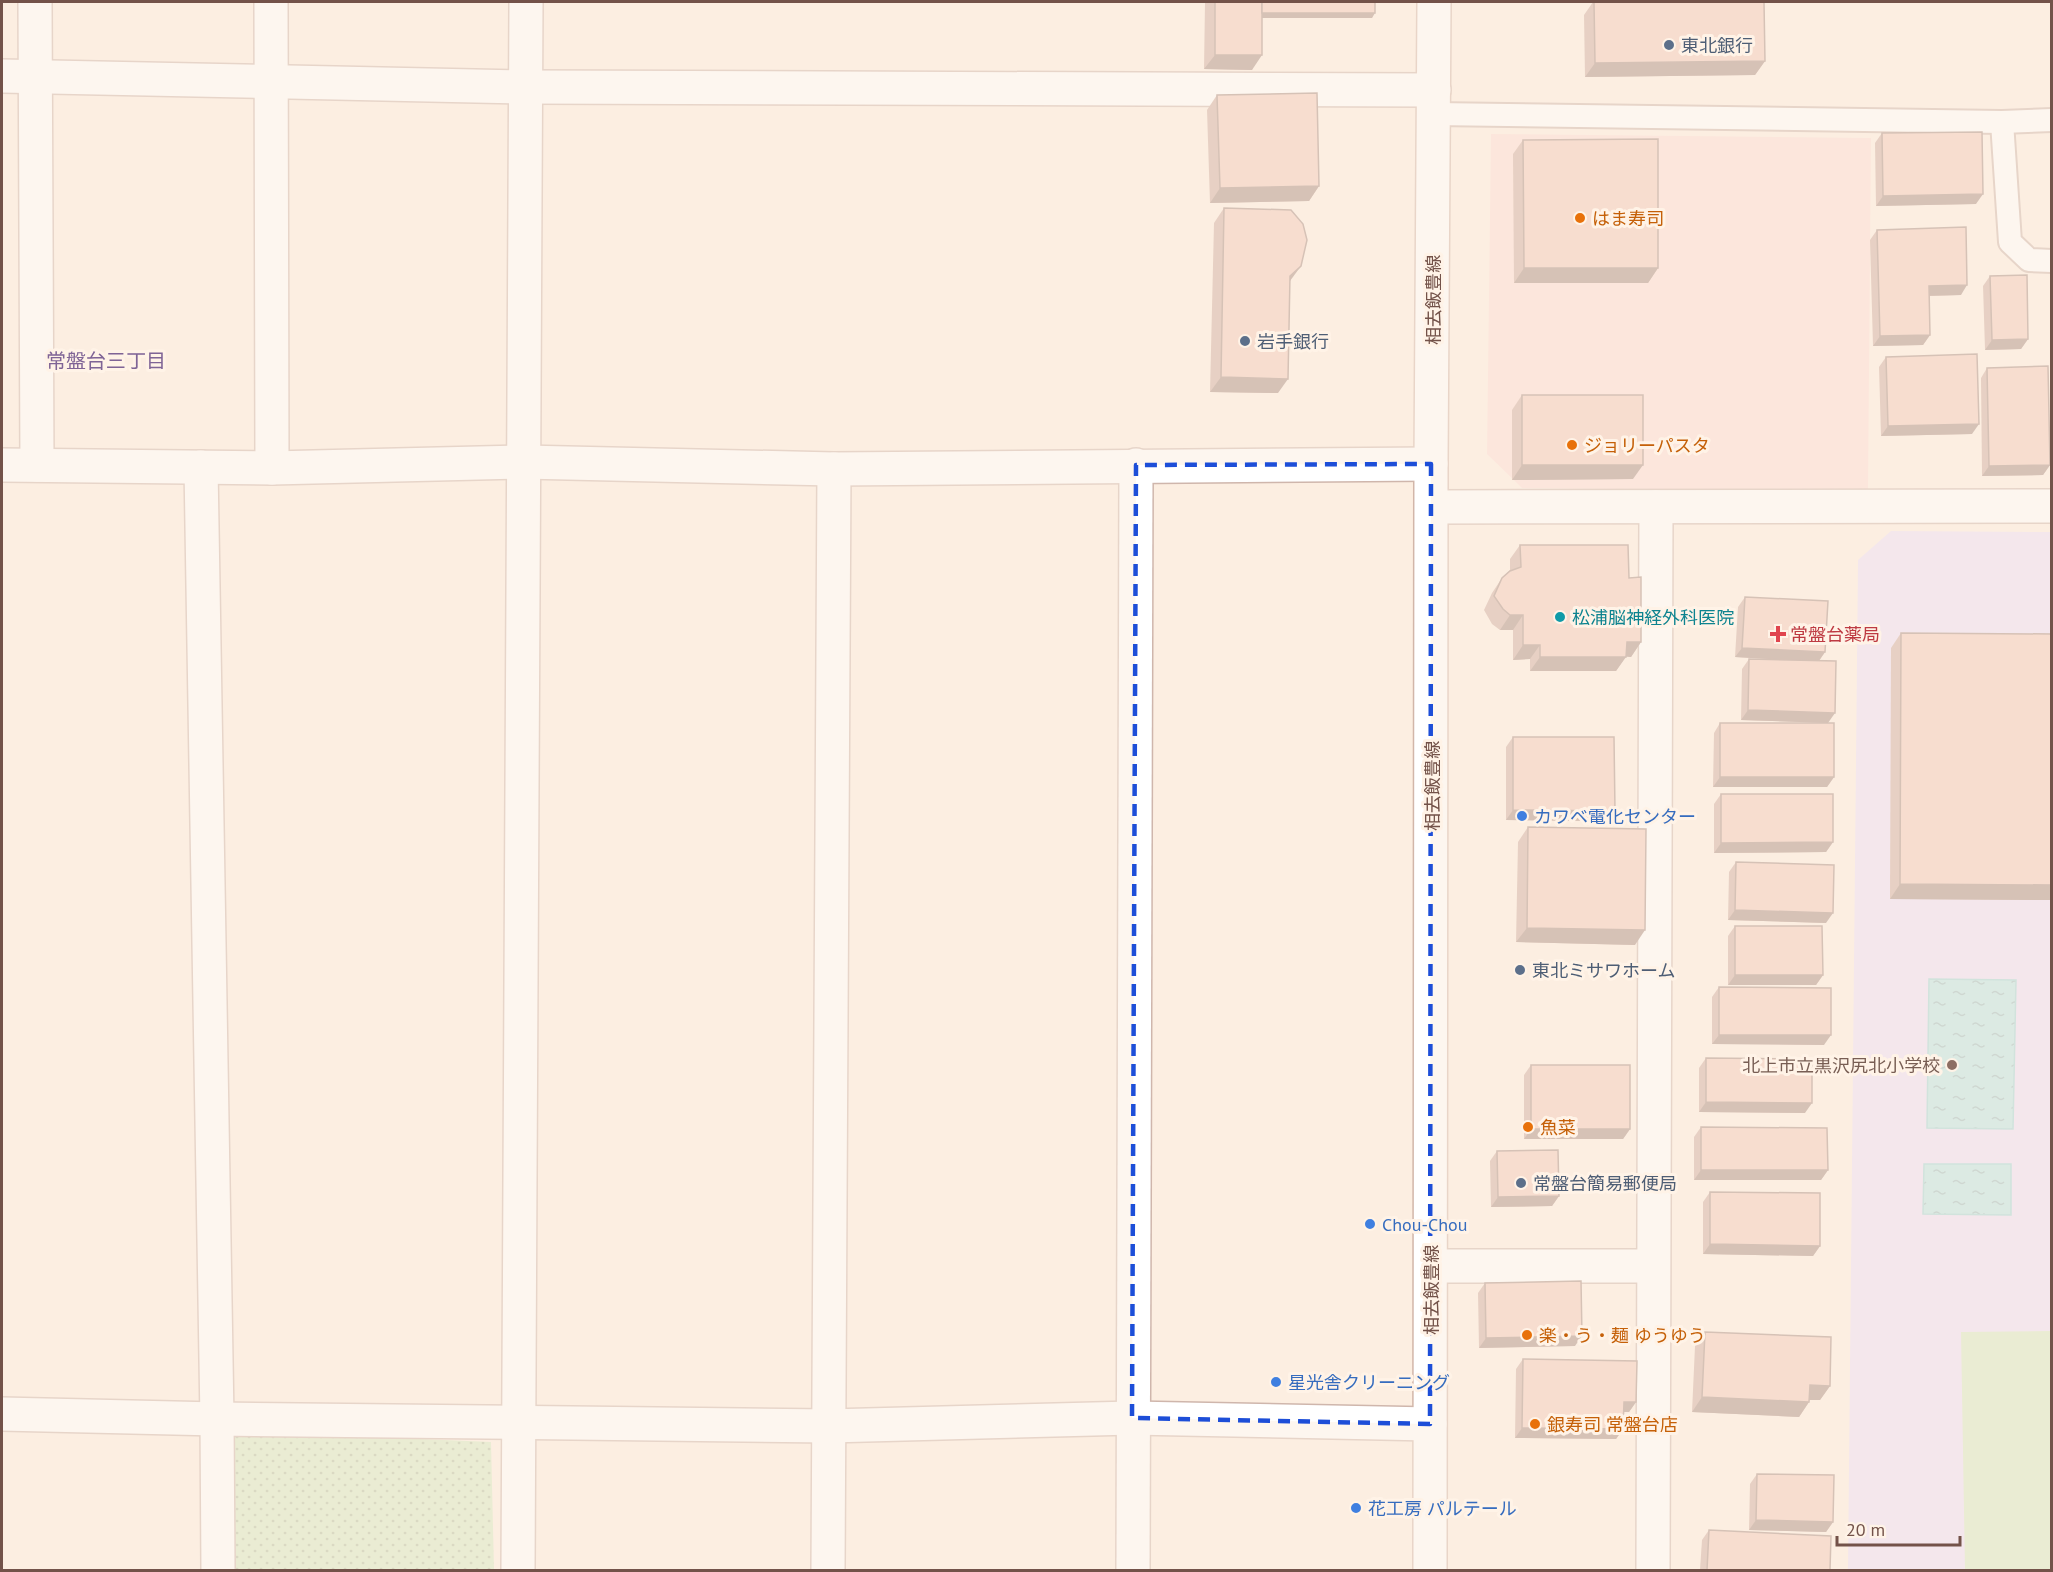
<svg xmlns="http://www.w3.org/2000/svg" width="2053" height="1572" viewBox="0 0 2053 1572" font-family="'PT Sans','Noto Sans JP',sans-serif">
<style>
.commercial{fill:#fcdcd5}
.education{fill:#ebdef8}
.park{fill:url(#park-dots)}
.pitch{fill:#d6e9c0}
.water{fill:url(#water-ripples);stroke:#9dd5d6;stroke-width:1.5}
.lines{fill:none;stroke-linecap:round;stroke-linejoin:round}
.service-casing{stroke:#cfb6ac;stroke-width:26}
.minor-casing{stroke:#cfb6ac;stroke-width:36}
.secondary-casing{stroke:#d2b6a9;stroke-width:36}
.service{stroke:#fff;stroke-width:22}
.minor{stroke:#fff;stroke-width:33}
.secondary{stroke:#fff;stroke-width:33}
.wall{fill:#cfac9f}
.shaded-wall{fill:#a98c82}
.building{fill:#f1c8b9;stroke:#a98c82;stroke-width:1.5}
.marked{fill:none;stroke:#1d4ed8;stroke-width:4.5;stroke-dasharray:12 8;stroke-linejoin:round}
.service-dot{fill:#5c6f8a;stroke:#fff3e7;stroke-width:2}
.food-dot{fill:#e8710a;stroke:#fff3e7;stroke-width:2}
.culture-dot{fill:#0f9aa8;stroke:#fff3e7;stroke-width:2}
.health-dot{fill:#e0444e;stroke:#fff3e7;stroke-width:2}
.shop-dot{fill:#3f7fe0;stroke:#fff3e7;stroke-width:2}
.education-dot{fill:#8d6e63;stroke:#fff3e7;stroke-width:2}
.labels{text-anchor:middle;dominant-baseline:central;stroke-width:6;stroke-linejoin:round;paint-order:stroke}
.service-label{font-size:18px;fill:#4e5e75;stroke:#fff3e7;text-anchor:start}
.food-label{font-size:18px;fill:#c56008;stroke:#fff3e7;text-anchor:start}
.street-label{font-size:18px;fill:#735249;stroke:#fff3e7}
.culture-label{font-size:18px;fill:#0d838f;stroke:#fff3e7;text-anchor:start}
.health-label{font-size:18px;fill:#be3a42;stroke:#fff3e7;text-anchor:start}
.shop-label{font-size:18px;fill:#366cbe;stroke:#fff3e7;text-anchor:start}
.education-label{font-size:18px;fill:#785e54;stroke:#fff3e7;text-anchor:end}
.neighbourhood-label{font-size:20px;fill:#7f6496;stroke:#fff3e7}
</style>
<defs>
<pattern id="park-dots" width="8" height="8" patternUnits="userSpaceOnUse" patternTransform="scale(1.5)"><rect width="8" height="8" fill="#d6e9c0"/><path d="M2 2h.1M6 6h.1" fill="none" stroke="#b2bf9e" stroke-width="1.8" stroke-linecap="round"/></pattern>
<pattern id="water-ripples" width="26" height="14" patternUnits="userSpaceOnUse" patternTransform="scale(1.5)"><rect width="26" height="14" fill="#b7e4e5"/><path d="M2 4q2-2 4 0t4 0M15 11q2-2 4 0t4 0" fill="none" stroke="#99bbbc"/></pattern>
</defs>
<rect width="100%" height="100%" fill="#fceee1"/>
<polygon class="commercial" points="1491,134 1871,138 1868,492 1522,488 1487,454"/>
<polygon class="education" points="1891,531 2051,532 2051,1570 1848,1570 1858,560"/>
<polygon class="park" points="234,1431 491,1442 494,1570 232,1570"/>
<polygon class="pitch" points="2051,1331 2051,1570 1965,1570 1961,1332"/>
<g class="water">
<polygon points="1929,979 2016,980 2013,1129 1927,1128"/>
<polygon points="1924,1164 2011,1164 2011,1215 1923,1214"/>
</g>
<g class="lines">
<g class="service-casing">
<g id="service">
<polyline points="1434,114 2002,122 2052,120"/>
<polyline points="2002,122 2010,242 2029,260 2052,261"/>
</g>
</g>
<g class="minor-casing">
<g id="minor">
<polyline points="35,2 37,465"/>
<polyline points="271,2 272,468"/>
<polyline points="2,76 526,87 1434,90"/>
<polyline points="2,465 272,468 524,462 834,469 1431,464"/>
<polyline points="201,467 217,1419 218,1570"/>
<polyline points="1432,507 2052,506"/>
<polyline points="1431,1266 1653,1266"/>
<polyline points="2,1414 217,1419 829,1426 1132,1418 1430,1424"/>
<polyline points="518,1570 526,2"/>
<polyline points="828,1570 834,469"/>
<polyline points="1133,1570 1136,465"/>
<polyline points="1653,1570 1656,507"/>
</g>
</g>
<g class="secondary-casing">
<polyline id="secondary" points="1430,1570 1431,464 1434,2"/>
</g>
<use href="#service" class="service"/>
<use href="#minor" class="minor"/>
<use href="#secondary" class="secondary"/>
</g>
<g class="wall">
<polygon points="1205,2 1375,2 1372,18 1262,18 1252,70 1204,69"/>
<polygon points="1593,2 1764,2 1765,61 1755,75 1585,77 1584,15"/>
<polygon points="1217,95 1319,186 1309,201 1210,203 1207,110"/>
<polygon points="1882,133 1976,204 1876,206 1875,143"/>
<polygon points="1523,140 1658,268 1648,283 1514,283 1513,154"/>
<polygon points="1224,208 1290,281 1278,393 1210,392 1214,223"/>
<polygon points="1877,230 1961,295 1929,296 1930,335 1923,345 1873,346 1870,240"/>
<polygon points="1990,276 2028,339 2021,349 1985,350 1983,286"/>
<polygon points="1886,357 1972,434 1881,436 1879,367"/>
<polygon points="1987,368 2050,465 2043,475 1982,476 1981,378"/>
<polygon points="1522,395 1633,479 1512,480 1512,410"/>
<polygon points="1520,545 1629,578 1641,642 1631,657 1626,656 1616,671 1530,671 1530,659 1513,660 1513,630 1500,630 1492,624 1484,610 1492,593 1502,578 1510,570 1510,559"/>
<polygon points="1745,597 1825,652 1819,661 1828,723 1741,720 1742,669 1749,659 1768,659 1735,657 1738,607"/>
<polygon points="1901,633 2052,634 2052,900 1890,899 1891,648"/>
<polygon points="1720,723 1834,777 1827,787 1713,787 1714,733"/>
<polygon points="1513,737 1615,811 1608,821 1506,820 1506,747"/>
<polygon points="1721,794 1833,842 1826,852 1714,853 1714,804"/>
<polygon points="1528,827 1635,945 1516,942 1518,842"/>
<polygon points="1736,862 1826,923 1728,920 1729,872"/>
<polygon points="1735,926 1823,975 1816,985 1728,985 1728,936"/>
<polygon points="1719,987 1824,1045 1712,1044 1712,997"/>
<polygon points="1706,1058 1805,1113 1699,1112 1699,1068"/>
<polygon points="1531,1065 1630,1129 1623,1139 1524,1139 1524,1075"/>
<polygon points="1701,1127 1828,1170 1821,1180 1694,1180 1694,1137"/>
<polygon points="1497,1151 1559,1196 1552,1206 1491,1207 1490,1161"/>
<polygon points="1710,1192 1820,1246 1813,1256 1703,1254 1703,1202"/>
<polygon points="1485,1283 1575,1346 1479,1348 1478,1293"/>
<polygon points="1705,1332 1830,1386 1820,1400 1809,1400 1809,1402 1799,1417 1692,1412 1695,1346"/>
<polygon points="1523,1359 1636,1402 1629,1412 1624,1412 1623,1429 1616,1439 1515,1438 1516,1369"/>
<polygon points="1757,1474 1833,1522 1826,1532 1749,1530 1750,1484"/>
<polygon points="1709,1530 1830,1570 1700,1570 1702,1540"/>
</g>
<g class="shaded-wall">
<polygon points="1255,13 1375,13 1372,18 1251,18"/>
<polygon points="1215,55 1262,55 1252,70 1204,69"/>
<polygon points="1765,61 1755,75 1585,77 1595,63"/>
<polygon points="1319,186 1309,201 1210,203 1220,188"/>
<polygon points="1983,194 1976,204 1876,206 1883,196"/>
<polygon points="1301,266 1290,281 1290,276"/>
<polygon points="1524,268 1658,268 1648,283 1514,283"/>
<polygon points="1967,285 1961,295 1922,296 1929,286"/>
<polygon points="1930,335 1923,345 1873,346 1880,336"/>
<polygon points="2028,339 2021,349 1985,350 1992,340"/>
<polygon points="1221,377 1288,379 1278,393 1210,392"/>
<polygon points="1979,424 1972,434 1881,436 1888,426"/>
<polygon points="1522,465 1643,465 1633,479 1512,480"/>
<polygon points="2050,465 2043,475 1982,476 1989,466"/>
<polygon points="1510,615 1523,615 1513,630 1500,630"/>
<polygon points="1627,642 1641,642 1631,657 1616,656"/>
<polygon points="1523,645 1540,645 1530,659 1513,660"/>
<polygon points="1742,648 1825,652 1818,662 1735,657"/>
<polygon points="1540,657 1626,657 1616,671 1530,671"/>
<polygon points="1748,710 1835,713 1828,723 1741,720"/>
<polygon points="1720,777 1834,777 1827,787 1713,787"/>
<polygon points="1513,810 1615,811 1608,821 1506,820"/>
<polygon points="1833,842 1826,852 1714,853 1721,843"/>
<polygon points="1900,884 2052,885 2052,900 1890,899"/>
<polygon points="1735,910 1833,913 1826,923 1728,920"/>
<polygon points="1527,928 1645,930 1635,945 1516,942"/>
<polygon points="1735,975 1823,975 1816,985 1728,985"/>
<polygon points="1719,1035 1831,1035 1824,1045 1712,1044"/>
<polygon points="1706,1102 1812,1103 1805,1113 1699,1112"/>
<polygon points="1531,1129 1630,1129 1623,1139 1524,1139"/>
<polygon points="1701,1170 1828,1170 1821,1180 1694,1180"/>
<polygon points="1559,1196 1552,1206 1491,1207 1498,1197"/>
<polygon points="1710,1244 1820,1246 1813,1256 1703,1254"/>
<polygon points="1582,1336 1575,1346 1479,1348 1486,1338"/>
<polygon points="1810,1385 1830,1386 1820,1400 1799,1400"/>
<polygon points="1702,1397 1809,1402 1799,1417 1692,1412"/>
<polygon points="1624,1402 1636,1402 1629,1412 1617,1412"/>
<polygon points="1522,1428 1623,1429 1616,1439 1515,1438"/>
<polygon points="1756,1520 1833,1522 1826,1532 1749,1530"/>
</g>
<g class="building">
<rect x="1215" y="2" width="47" height="53"/>
<rect x="1262" y="2" width="113" height="11"/>
<polygon points="1594,2 1764,2 1765,61 1595,63"/>
<polygon points="1317,93 1319,186 1220,188 1217,95"/>
<polygon points="1982,132 1983,194 1883,196 1882,133"/>
<polygon points="1658,139 1658,268 1524,268 1523,140"/>
<polygon points="1224,208 1291,210 1303,224 1307,240 1301,266 1290,276 1288,379 1221,377"/>
<polygon points="1966,227 1967,285 1929,286 1930,335 1880,336 1877,230"/>
<polygon points="2027,275 2028,339 1992,340 1990,276"/>
<polygon points="1977,354 1979,424 1888,426 1886,357"/>
<polygon points="2048,366 2050,465 1989,466 1987,368"/>
<rect x="1522" y="395" width="121" height="70"/>
<polygon points="1520,545 1628,545 1629,578 1641,577 1641,642 1627,642 1626,657 1540,657 1540,645 1523,645 1523,615 1510,615 1503,609 1494,596 1502,578 1510,571 1521,567"/>
<polygon points="1745,597 1828,601 1825,652 1742,648"/>
<polygon points="1901,633 2052,634 2052,885 1900,884"/>
<polygon points="1749,659 1836,661 1835,713 1748,710"/>
<rect x="1720" y="723" width="114" height="54"/>
<polygon points="1513,737 1614,737 1615,811 1513,810"/>
<polygon points="1721,794 1833,794 1833,842 1721,843"/>
<polygon points="1528,827 1646,829 1645,930 1527,928"/>
<polygon points="1736,862 1834,865 1833,913 1735,910"/>
<polygon points="1735,926 1822,926 1823,975 1735,975"/>
<polygon points="1719,987 1831,988 1831,1035 1719,1035"/>
<polygon points="1706,1058 1812,1059 1812,1103 1706,1102"/>
<rect x="1531" y="1065" width="99" height="64"/>
<polygon points="1701,1127 1827,1128 1828,1170 1701,1170"/>
<polygon points="1558,1150 1559,1196 1498,1197 1497,1151"/>
<polygon points="1710,1192 1820,1193 1820,1246 1710,1244"/>
<polygon points="1581,1281 1582,1336 1486,1338 1485,1283"/>
<polygon points="1705,1332 1831,1337 1830,1386 1810,1385 1809,1402 1702,1397"/>
<polygon points="1523,1359 1637,1361 1636,1402 1624,1402 1623,1429 1522,1428"/>
<polygon points="1757,1474 1834,1475 1833,1522 1756,1520"/>
<polygon points="1709,1530 1831,1536 1830,1570 1707,1570"/>
</g>
<path d="M0 0H2053V1572H0ZM 1431,464 L 1430,1424 L 1132,1418 L 1136,465 Z" fill="#fceee1" fill-opacity=".55" fill-rule="evenodd"/>
<path class="marked" d="M 1431,464 L 1430,1424 L 1132,1418 L 1136,465 Z"/>
<g class="service-dot">
<circle cx="1669" cy="45" r="6"/>
<circle cx="1245" cy="341" r="6"/>
<circle cx="1520" cy="970" r="6"/>
<circle cx="1521" cy="1183" r="6"/>
</g>
<g class="food-dot">
<circle cx="1580" cy="218" r="6"/>
<circle cx="1572" cy="445" r="6"/>
<circle cx="1528" cy="1127" r="6"/>
<circle cx="1527" cy="1335" r="6"/>
<circle cx="1535" cy="1424" r="6"/>
</g>
<circle class="culture-dot" cx="1560" cy="617" r="6"/>
<path class="health-dot" d="M1775 625h6v6h6v6h-6v6h-6v-6h-6v-6h6z"/>
<g class="shop-dot">
<circle cx="1522" cy="816" r="6"/>
<circle cx="1370" cy="1224" r="6"/>
<circle cx="1276" cy="1382" r="6"/>
<circle cx="1356" cy="1508" r="6"/>
</g>
<circle class="education-dot" cx="1952" cy="1065" r="6"/>
<g class="labels">
<g class="service-label">
<text x="1681" y="45">東北銀行</text>
<text x="1257" y="341">岩手銀行</text>
<text x="1532" y="970">東北ミサワホーム</text>
<text x="1533" y="1183">常盤台簡易郵便局</text>
</g>
<g class="food-label">
<text x="1592" y="218">はま寿司</text>
<text x="1584" y="445">ジョリーパスタ</text>
<text x="1540" y="1127">魚菜</text>
<text x="1539" y="1335">楽・う・麺 ゆうゆう</text>
<text x="1547" y="1424">銀寿司 常盤台店</text>
</g>
<g class="street-label">
<text transform="translate(1433 300) rotate(-90)">相去飯豊線</text>
<text transform="translate(1432 786) rotate(-90)">相去飯豊線</text>
<text transform="translate(1431 1290) rotate(-90)">相去飯豊線</text>
</g>
<g class="culture-label">
<text x="1572" y="617">松浦脳神経外科医院</text>
</g>
<g class="health-label">
<text x="1790" y="634">常盤台薬局</text>
</g>
<g class="shop-label">
<text x="1534" y="816">カワベ電化センター</text>
<text x="1382" y="1224">Chou-Chou</text>
<text x="1288" y="1382">星光舎クリーニング</text>
<text x="1368" y="1508">花工房 パルテール</text>
</g>
<g class="education-label">
<text x="1940" y="1065">北上市立黒沢尻北小学校</text>
</g>
<g class="neighbourhood-label">
<text x="106" y="361">常盤台三丁目</text>
</g>
</g>
<rect width="2053" height="1572" fill="none" stroke="#735249" stroke-width="6"/>
<path d="M1837 1536v9h123v-9" fill="none" stroke="#735249" stroke-width="3"/>
<text x="1846" y="1536" font-size="18" fill="#735249" stroke="#fff3e7" stroke-width="4.5" paint-order="stroke">20 m</text>
</svg>
